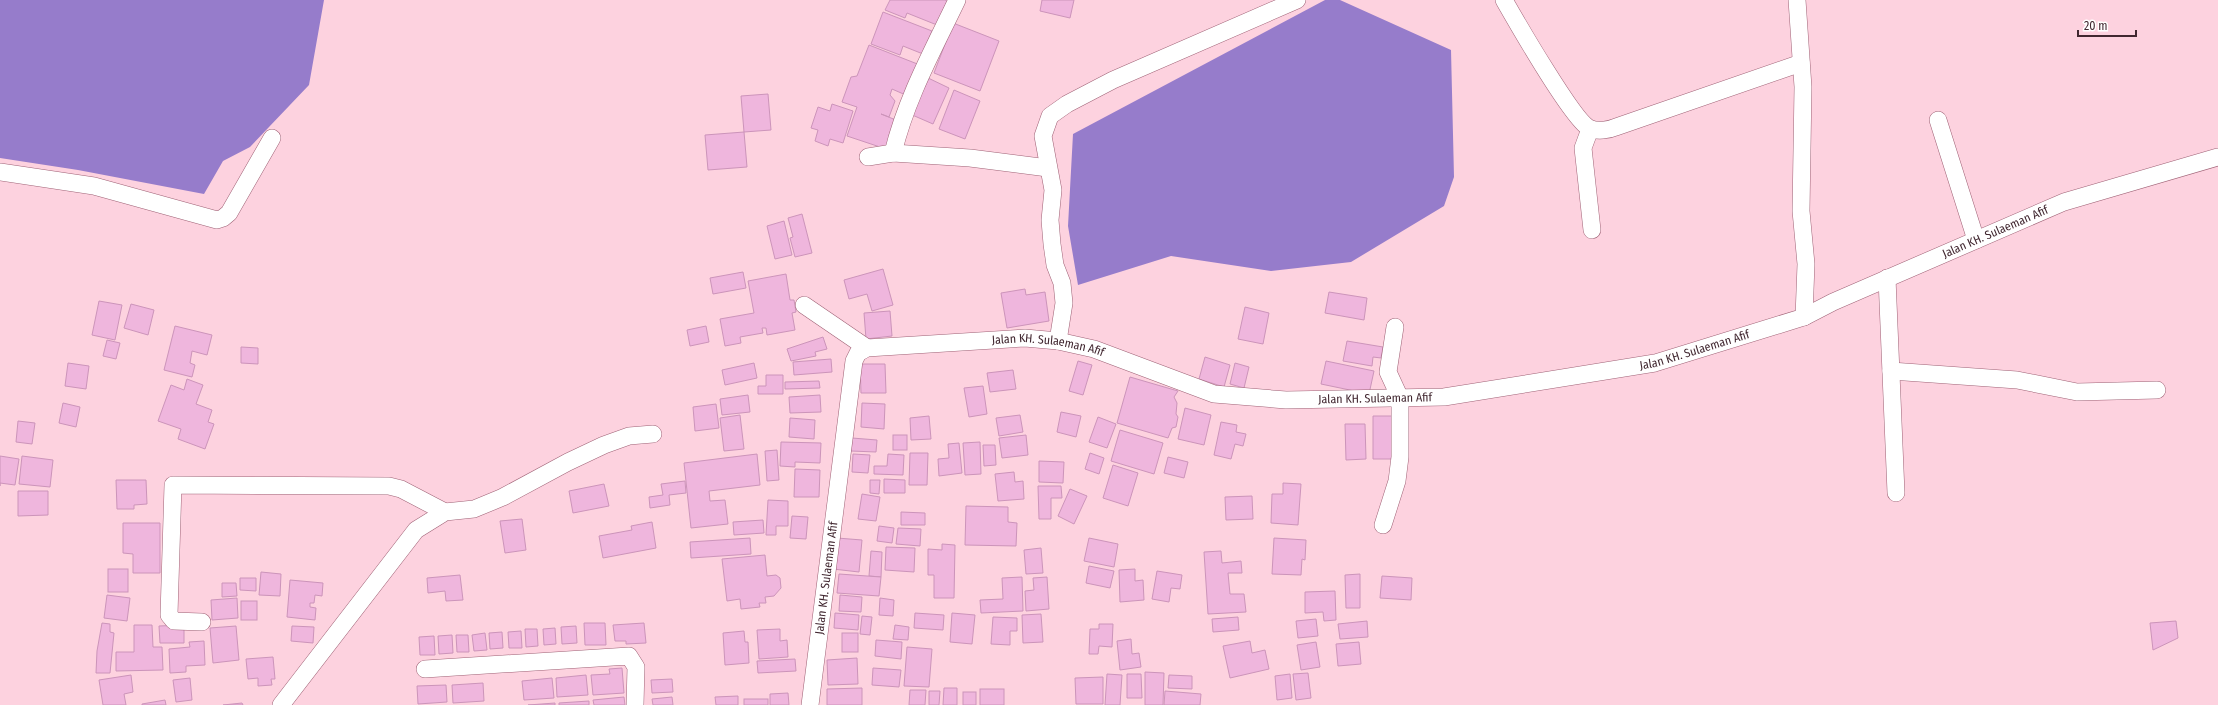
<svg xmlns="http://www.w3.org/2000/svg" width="2218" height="705" viewBox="0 0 2218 705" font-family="'Fira Sans Condensed',sans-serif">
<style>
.water{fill:#967ccb}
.building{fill:#efb6dd;stroke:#cc94ba}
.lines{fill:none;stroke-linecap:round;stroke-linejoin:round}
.minor-casing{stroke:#9f6276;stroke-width:18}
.minor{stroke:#fff;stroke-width:17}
.labels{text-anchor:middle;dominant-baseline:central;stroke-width:3;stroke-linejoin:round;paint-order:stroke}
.street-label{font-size:12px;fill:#412730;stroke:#fff}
</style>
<rect width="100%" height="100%" fill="#fdd2df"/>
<g class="water">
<polygon points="0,0 324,0 309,85 250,147 223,161 204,194 78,170 0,158"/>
<polygon points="1325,0 1340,0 1451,50 1454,177 1444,206 1351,262 1271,271 1171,256 1078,285 1068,226 1073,134"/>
</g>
<g class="building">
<polygon points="890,0 945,0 947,1 937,25 907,13 905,18 885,10"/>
<polygon points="1042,0 1074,0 1070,18 1040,11"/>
<polygon points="883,12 932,31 923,54 903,46 900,55 871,44"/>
<polygon points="953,23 999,41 980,91 934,73"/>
<polygon points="869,45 920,65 908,96 892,89 890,95 895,101 889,117 881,114 896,120 886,149 847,136 857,107 842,102 851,77 857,76"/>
<polygon points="926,77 949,88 933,124 910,114"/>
<polygon points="954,90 980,101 965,139 939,129"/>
<polygon points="768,94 771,130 744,132 741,96"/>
<polygon points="832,104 853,111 843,143 830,139 828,146 815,141 818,130 811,128 818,107 830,111"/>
<polygon points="744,132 747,167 708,170 705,135"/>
<polygon points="802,214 812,253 795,257 790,238 793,237 788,218"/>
<polygon points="784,221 792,255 775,259 767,226"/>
<polygon points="883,269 893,305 872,311 867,294 849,299 844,280"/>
<polygon points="743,272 746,288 713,294 710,278"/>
<polygon points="786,274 790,300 794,300 796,312 792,313 795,330 767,335 766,328 762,328 763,333 740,337 741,343 725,346 720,319 754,313 748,281"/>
<polygon points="1025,289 1026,295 1045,292 1049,321 1007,328 1001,293"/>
<polygon points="1329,292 1367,298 1364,320 1325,313"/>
<polygon points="99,301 122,305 115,340 92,335"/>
<polygon points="131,304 154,310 148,335 124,328"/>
<polygon points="1245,307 1269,313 1263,344 1238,339"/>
<polygon points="890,311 892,336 866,339 864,313"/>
<polygon points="175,326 212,335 207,355 192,351 190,363 195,365 192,377 164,370"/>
<polygon points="706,326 709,342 690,346 687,330"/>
<polygon points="823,337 827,349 815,352 816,356 791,361 787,349"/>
<polygon points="107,340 120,343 116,359 103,356"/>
<polygon points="1347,341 1383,347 1381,358 1373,357 1372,366 1343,361"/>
<polygon points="241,347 258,348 258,364 241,363"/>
<polygon points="1205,357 1230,365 1224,387 1199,379"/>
<polygon points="831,359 832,372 794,375 793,362"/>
<polygon points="1078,361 1092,365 1083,395 1069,391"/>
<polygon points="1326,361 1374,371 1369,394 1321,384"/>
<polygon points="68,363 89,366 86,389 65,386"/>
<polygon points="754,363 757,378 725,385 722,370"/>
<polygon points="1235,363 1249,367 1244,388 1230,384"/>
<polygon points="860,364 885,364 886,393 861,393"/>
<polygon points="1013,370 1016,389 990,392 987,373"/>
<polygon points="766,375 783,375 783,394 758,394 758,386 766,386"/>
<polygon points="1130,377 1178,391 1174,397 1177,403 1176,414 1178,417 1176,427 1172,428 1168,438 1117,423"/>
<polygon points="187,379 203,385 196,404 212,410 208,422 214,424 205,449 178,439 181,429 158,421 171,385 184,390"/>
<polygon points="819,381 820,388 785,389 785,382"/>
<polygon points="983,386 987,414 969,417 964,388"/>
<polygon points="748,395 750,412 722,415 720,399"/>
<polygon points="820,395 821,412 790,413 789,397"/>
<polygon points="63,403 80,407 76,427 59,423"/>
<polygon points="862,403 885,404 884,429 861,427"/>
<polygon points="716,404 719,428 695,431 693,407"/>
<polygon points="1185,408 1211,415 1204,445 1178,439"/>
<polygon points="1061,412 1081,416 1076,437 1057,432"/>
<polygon points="740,415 744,449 724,451 720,418"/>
<polygon points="1020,415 1023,432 999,436 996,418"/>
<polygon points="929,416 931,439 911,440 910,418"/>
<polygon points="1373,416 1396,416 1395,459 1373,459"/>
<polygon points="1098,417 1116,424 1107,448 1089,442"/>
<polygon points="790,418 815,420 814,439 789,437"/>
<polygon points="18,421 35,423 32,444 16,442"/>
<polygon points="1221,422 1237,425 1236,432 1246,434 1243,446 1235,444 1231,459 1214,455"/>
<polygon points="1345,424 1365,424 1366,459 1346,460"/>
<polygon points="1120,430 1163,443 1154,474 1111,461"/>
<rect x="893" y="435" width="14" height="15"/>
<polygon points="1026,435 1028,455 1002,458 999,438"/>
<polygon points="852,438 877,440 876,452 851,451"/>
<polygon points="781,442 821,443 820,463 795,462 795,467 780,466"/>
<polygon points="980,442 981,474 965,475 963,443"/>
<polygon points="959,443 962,473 939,476 938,459 949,458 948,444"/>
<polygon points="983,445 995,445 996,465 984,466"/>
<polygon points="777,450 779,480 767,481 765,451"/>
<polygon points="910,453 928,453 927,485 909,485"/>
<polygon points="1090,453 1104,458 1099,474 1085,469"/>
<polygon points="757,454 760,485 709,491 710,501 725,500 728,524 691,528 684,463"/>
<polygon points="853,454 870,455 868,473 852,472"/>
<polygon points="888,454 904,455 903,475 874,474 874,466 887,466"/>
<polygon points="0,456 19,459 15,485 0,483 0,486"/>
<polygon points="22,456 53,460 50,487 19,484"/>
<polygon points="1168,457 1188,462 1184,478 1164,473"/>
<polygon points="1039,461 1064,462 1063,483 1039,482"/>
<polygon points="1113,465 1138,473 1128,506 1103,498"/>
<polygon points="795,469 820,470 819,497 794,497"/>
<polygon points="1014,472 1015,482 1023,481 1024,499 998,501 995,474"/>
<polygon points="884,479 905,480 905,493 884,493"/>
<polygon points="116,480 146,480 147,504 134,505 134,509 117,509"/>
<polygon points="870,480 880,480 879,494 870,493"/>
<polygon points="685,481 686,493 669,495 670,505 650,508 649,497 663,495 661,484"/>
<polygon points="1283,483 1301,484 1298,525 1271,523 1272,494 1283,494"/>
<polygon points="604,484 609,506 573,513 569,491"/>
<polygon points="1038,486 1061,486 1062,498 1051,498 1051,519 1039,519"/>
<polygon points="1070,489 1087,496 1074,524 1058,516"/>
<polygon points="18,491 48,491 48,515 18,516"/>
<polygon points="862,494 880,497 876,521 858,519"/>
<polygon points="1252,496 1253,519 1226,520 1225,497"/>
<polygon points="768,500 788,501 788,526 776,526 776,535 766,535"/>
<polygon points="966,506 1008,507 1008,522 1017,523 1016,546 965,545"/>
<polygon points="901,512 925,513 925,525 901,525"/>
<polygon points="792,516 808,517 806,539 790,538"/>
<polygon points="522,519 526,550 505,553 500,521"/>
<polygon points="763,520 764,533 734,535 733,522"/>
<polygon points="652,522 656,548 603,558 599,536 632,530 631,526"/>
<polygon points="123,523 160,523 160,573 133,573 133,554 123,553"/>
<polygon points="879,526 894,528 892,543 877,541"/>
<polygon points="898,528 921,529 920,546 896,544"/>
<polygon points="750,538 751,554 691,558 690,542"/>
<polygon points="837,538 862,540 859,572 833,569"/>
<polygon points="1089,538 1118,544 1114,567 1084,561"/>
<polygon points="1274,538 1306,540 1305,560 1302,559 1301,575 1272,574"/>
<polygon points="942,544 955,545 954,598 934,598 934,575 928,575 928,549 942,550"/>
<polygon points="886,547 915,548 914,572 885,570"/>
<polygon points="1041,548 1043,573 1026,574 1024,550"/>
<polygon points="871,551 882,552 881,577 869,576"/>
<polygon points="1221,551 1222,563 1241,561 1242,573 1228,573 1230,594 1244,594 1246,612 1208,614 1204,552"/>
<polygon points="765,555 767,576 776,575 780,578 781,588 774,596 765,597 766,603 759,603 760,607 741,609 740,599 727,601 722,559"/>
<polygon points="1089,566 1114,571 1110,588 1086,583"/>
<rect x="108" y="569" width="20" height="23"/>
<polygon points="1135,569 1135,581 1143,580 1144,600 1120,602 1119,570"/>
<polygon points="1157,571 1182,575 1180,589 1171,588 1169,602 1152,599"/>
<polygon points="261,572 281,574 280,596 259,595"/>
<polygon points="839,574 881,577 879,596 837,593"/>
<polygon points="1360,574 1360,608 1346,608 1345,575"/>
<polygon points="460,575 463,600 446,601 445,591 428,593 427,578"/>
<polygon points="1382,576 1412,578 1411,600 1380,598"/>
<polygon points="1022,577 1023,611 981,613 980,600 1003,599 1002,578"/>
<polygon points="1047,577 1049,609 1026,611 1025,591 1034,590 1033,578"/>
<polygon points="240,578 256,578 256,591 240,590"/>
<polygon points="290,580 323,583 322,596 315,595 314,603 310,603 310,607 316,608 315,620 287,617"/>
<polygon points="222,583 236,583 237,596 222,597"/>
<polygon points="1335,591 1336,620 1324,621 1323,612 1305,613 1305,592"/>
<polygon points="107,595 130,598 127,621 104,618"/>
<polygon points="840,595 862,597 861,612 839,611"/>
<polygon points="237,598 238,618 212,620 211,600"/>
<polygon points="880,598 894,600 893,616 879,615"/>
<rect x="241" y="601" width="16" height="19"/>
<polygon points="835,613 859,615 858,630 834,628"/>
<polygon points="915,613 944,615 943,630 914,628"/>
<polygon points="952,613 975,615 972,644 950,642"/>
<polygon points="1041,614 1043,642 1023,643 1022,615"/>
<polygon points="862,616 872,617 870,635 860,634"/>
<polygon points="993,617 1017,618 1017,631 1010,631 1010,645 991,644"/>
<polygon points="1238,617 1239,630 1213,632 1212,619"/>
<polygon points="1316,619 1318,636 1298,638 1296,621"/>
<polygon points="1367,621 1368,637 1340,639 1338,624"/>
<polygon points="2176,621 2178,638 2153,650 2150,623"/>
<polygon points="102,623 110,624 110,632 114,633 110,673 96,673 97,651"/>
<polygon points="584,623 605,623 606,645 585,645"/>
<polygon points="644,623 646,643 626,644 626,641 615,641 613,625"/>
<polygon points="1099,624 1113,624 1112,647 1099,646 1098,654 1089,654 1090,629 1099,629"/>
<polygon points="134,625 152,625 153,647 162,647 163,670 116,671 116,652 134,652"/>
<polygon points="184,625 184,643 160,643 159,626"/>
<polygon points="895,625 909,627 908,640 893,639"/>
<polygon points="236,626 239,660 213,663 210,628"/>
<polygon points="292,626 314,627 313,643 291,641"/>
<polygon points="576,626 577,643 562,644 561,627"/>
<polygon points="555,628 556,644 544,645 543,629"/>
<polygon points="525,629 537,629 538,646 526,647"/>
<polygon points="780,629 780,641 787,640 788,657 759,659 757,630"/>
<polygon points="521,631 522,648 509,648 508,632"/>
<polygon points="744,631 745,642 748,642 749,663 725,665 723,633"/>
<polygon points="502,632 503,648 490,649 489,633"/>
<polygon points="485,633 487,650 474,651 472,635"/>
<rect x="842" y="633" width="16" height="19"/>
<polygon points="452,635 453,653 439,654 438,636"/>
<polygon points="456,635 468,635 469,652 457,652"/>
<polygon points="434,636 435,655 420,655 419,637"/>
<polygon points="1131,639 1132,654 1139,653 1141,667 1120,670 1117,641"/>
<polygon points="876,640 902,642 901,659 875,656"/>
<polygon points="204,641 205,665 186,666 186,672 170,673 169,649 190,647 189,642"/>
<polygon points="1250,641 1252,653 1265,650 1269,669 1230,678 1223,646"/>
<polygon points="1316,642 1320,667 1301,670 1297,645"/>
<polygon points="1359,642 1361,664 1338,666 1336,644"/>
<polygon points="907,647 932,649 929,687 904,686"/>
<polygon points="273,657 275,679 271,679 272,685 258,686 258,678 248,679 246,659"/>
<polygon points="857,658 858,684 828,685 827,660"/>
<polygon points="795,659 796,671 758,673 757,661"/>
<polygon points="622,668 624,693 593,695 591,675 610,674 609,669"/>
<polygon points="873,668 901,670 899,687 872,685"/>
<polygon points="1145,672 1164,673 1163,705 1145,705"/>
<polygon points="1308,673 1311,698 1296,700 1293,674"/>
<polygon points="1107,674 1122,675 1120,705 1105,705"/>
<polygon points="1127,674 1141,674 1142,698 1127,698"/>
<polygon points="1290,674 1292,698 1277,700 1275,676"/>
<polygon points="131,675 133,692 124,694 126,705 103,705 99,680"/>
<polygon points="586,675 588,695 557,697 556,678"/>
<polygon points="1169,675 1192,676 1192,689 1168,688"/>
<polygon points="1103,677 1103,704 1076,704 1075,678"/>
<polygon points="190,678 192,700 176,702 173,680"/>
<polygon points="552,678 554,698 524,700 522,681"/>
<polygon points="672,679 673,692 652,693 651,680"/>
<polygon points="483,683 484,701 453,703 452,685"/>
<polygon points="446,685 447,702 418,704 417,686"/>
<polygon points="862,688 862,705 827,705 827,689"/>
<polygon points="944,688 957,688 957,705 943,705"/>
<rect x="980" y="689" width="24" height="16"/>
<polygon points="910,690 926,690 925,705 909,705"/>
<polygon points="929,691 940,691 939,705 929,705"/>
<polygon points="1165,691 1201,694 1200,705 1164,705"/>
<rect x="963" y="692" width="13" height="13"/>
<polygon points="788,693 789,705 770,705 770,694"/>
<polygon points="738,696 738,705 716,705 715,697"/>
<polygon points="624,697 625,705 594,705 593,700"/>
<polygon points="672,697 673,705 653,705 652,699"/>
<rect x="744" y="699" width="24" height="6"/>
<polygon points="165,700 166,705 142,705 142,704"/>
<polygon points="589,701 589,705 559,705 559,703"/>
<polygon points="242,703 243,705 223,705"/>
<polygon points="555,703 555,705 528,705"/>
</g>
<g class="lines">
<g class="minor-casing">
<g id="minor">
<path d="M 1504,0 C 1516,21 1573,120 1589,128 C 1597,132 1609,130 1616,127 L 1801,63"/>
<polyline points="1797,0 1803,87 1801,211 1806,264 1804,317"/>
<polyline points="1938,120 1976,240"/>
<polyline points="1590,129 1583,148 1592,230"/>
<path d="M 893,153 C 906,99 933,50 957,0"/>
<polyline points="868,157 893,153 970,158 1048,168"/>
<polyline points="0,172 94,186 217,220 223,218 229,213 272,138"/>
<polyline points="1887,278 1896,493"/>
<polyline points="804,305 867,348"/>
<polyline points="1058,341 1064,303 1062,283 1055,265 1052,244 1050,220 1053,190 1043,136 1050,116 1067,104 1113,80 1297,0"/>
<polyline points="1891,371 2017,380 2077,392 2157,390"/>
<polyline points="1383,525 1397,481 1400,457 1400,398 1388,372 1395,327"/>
<polyline points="202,622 174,621 169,615 173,485 389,486 401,489 445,512"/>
<polyline points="425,669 629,656 636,667 635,705"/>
<polyline points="281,705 416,530 445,512 474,509 503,497 568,462 604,445 629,436 653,434"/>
<path id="s1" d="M 810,705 L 854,361 L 858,353 L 867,348 L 1025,338 L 1058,341 L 1094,349 L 1214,394 L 1286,400 L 1444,397 L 1655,363 L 1804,317 L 1833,302 L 2064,202 L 2218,157"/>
</g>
</g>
<use href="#minor" class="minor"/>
</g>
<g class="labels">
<g class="street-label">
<text stroke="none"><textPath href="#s1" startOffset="1532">Jalan KH. Sulaeman Afif</textPath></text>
<text stroke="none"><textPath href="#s1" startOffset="548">Jalan KH. Sulaeman Afif</textPath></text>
<text stroke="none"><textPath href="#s1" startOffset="1208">Jalan KH. Sulaeman Afif</textPath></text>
<text stroke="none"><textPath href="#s1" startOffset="884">Jalan KH. Sulaeman Afif</textPath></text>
<text stroke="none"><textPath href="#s1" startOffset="128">Jalan KH. Sulaeman Afif</textPath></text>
</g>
</g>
<path d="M2078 30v6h58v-6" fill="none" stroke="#412730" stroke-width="2"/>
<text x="2084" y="30" font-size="12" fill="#412730" stroke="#ffffff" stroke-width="3" paint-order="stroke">20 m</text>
</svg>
